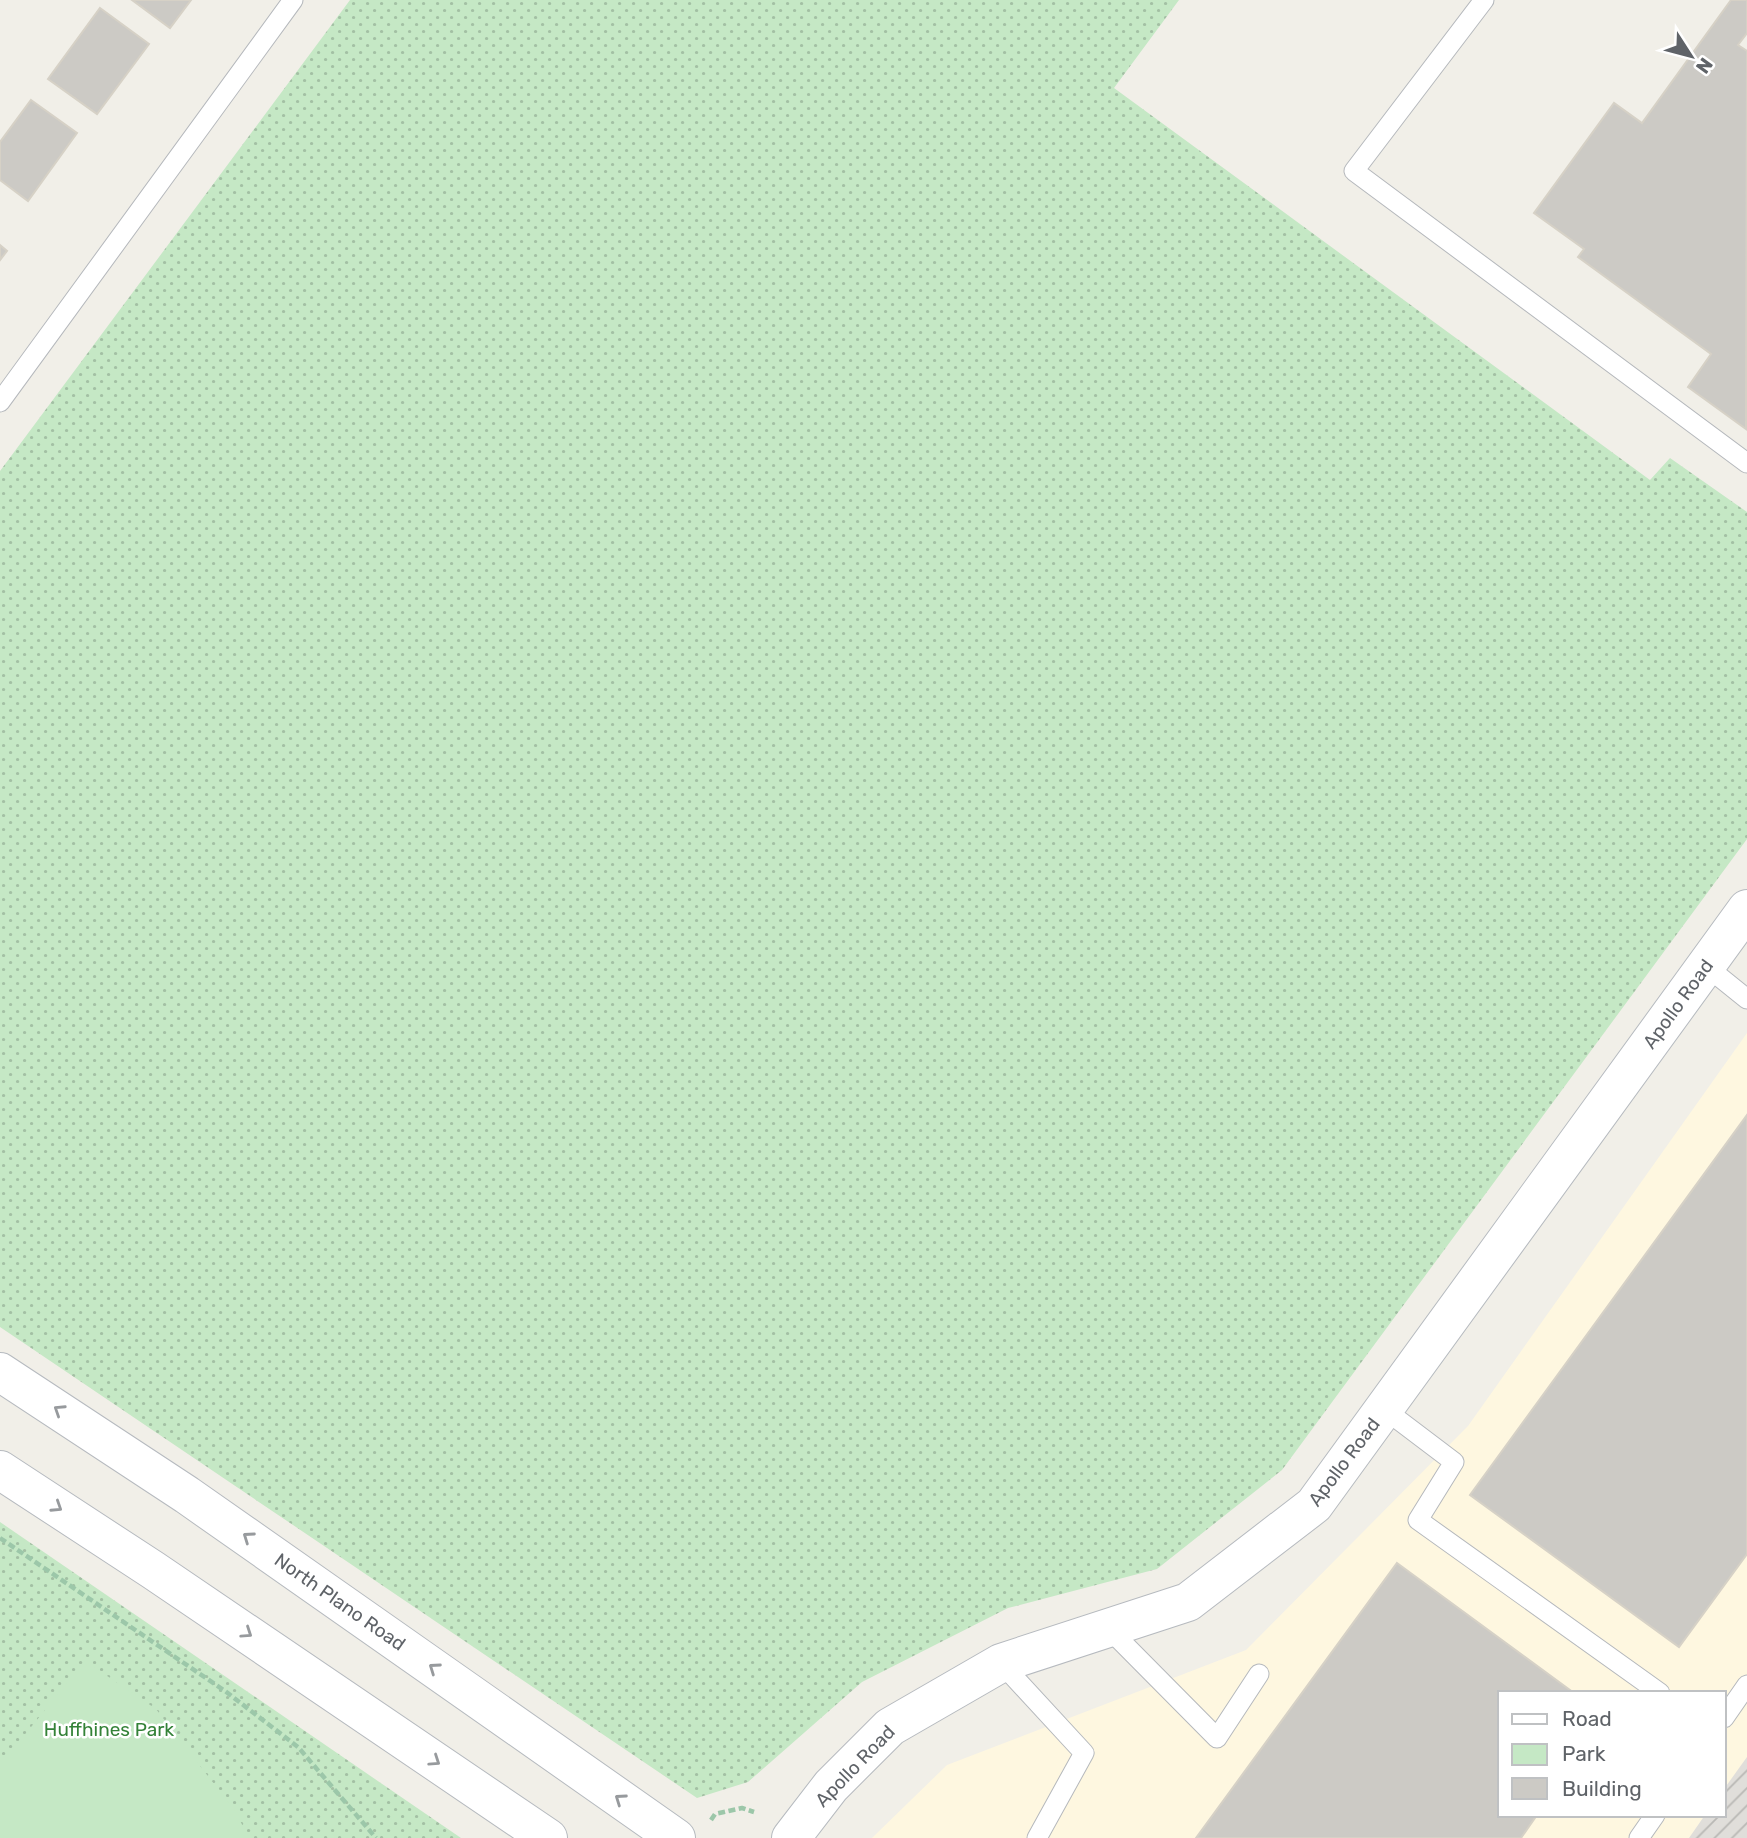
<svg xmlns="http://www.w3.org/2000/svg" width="1747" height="1838" viewBox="0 0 1747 1838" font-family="Rubik,sans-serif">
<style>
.commercial{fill:#fef7e0;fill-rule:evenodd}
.industrial{fill:url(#industrial-furrows)}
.green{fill:url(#green-dots)}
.pitch{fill:#c5e8c5}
.building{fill:#cccac5;stroke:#d6d1c6;stroke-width:2}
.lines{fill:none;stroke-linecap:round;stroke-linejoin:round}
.lane-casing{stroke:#b5b8bc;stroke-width:21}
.secondary-casing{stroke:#b6babf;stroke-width:40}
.path{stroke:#9cc7a9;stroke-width:4.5;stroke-dasharray:7 3.5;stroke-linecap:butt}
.lane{stroke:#fff;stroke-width:19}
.secondary{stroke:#fff;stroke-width:38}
.oneway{stroke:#979a9d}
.labels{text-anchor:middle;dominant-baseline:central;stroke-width:5;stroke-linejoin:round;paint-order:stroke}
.street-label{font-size:19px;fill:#5f6368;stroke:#fff}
.park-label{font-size:19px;fill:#348238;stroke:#fff}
</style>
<defs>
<pattern id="industrial-furrows" width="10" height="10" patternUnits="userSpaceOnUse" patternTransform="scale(1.75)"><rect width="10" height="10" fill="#e0deda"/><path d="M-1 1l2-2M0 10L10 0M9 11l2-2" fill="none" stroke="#b9b8b5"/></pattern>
<pattern id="green-dots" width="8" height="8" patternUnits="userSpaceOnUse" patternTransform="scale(1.75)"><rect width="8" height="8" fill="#c5e8c5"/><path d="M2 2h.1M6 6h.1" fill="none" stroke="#a3c0a4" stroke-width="1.8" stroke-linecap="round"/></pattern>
</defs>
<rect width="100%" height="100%" fill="#f1efe8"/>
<path class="commercial" d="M 1747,1033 L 1747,1838 L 872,1838 L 947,1765 L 1246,1650 L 1468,1426 ZM 1500,1693 L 1724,1693 L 1724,1815 L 1500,1815 Z"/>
<polygon class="industrial" points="1747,1757 1747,1838 1689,1838 1705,1815 1724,1815 1724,1789"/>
<g class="green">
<polygon points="350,0 1179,0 1114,88 1650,480 1670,458 1747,512 1747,839 1282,1470 1157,1569 1008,1608 862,1682 748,1782 697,1798 0,1327 0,471"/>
<polygon points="0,1522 461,1838 0,1838"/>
</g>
<polygon class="pitch" points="85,1661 156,1709 235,1811 249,1838 0,1838 0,1765"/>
<g class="building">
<polygon points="132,0 191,0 170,28"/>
<polygon points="1731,0 1747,0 1747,33 1738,45 1747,51 1746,429 1688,387 1711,354 1578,257 1584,249 1534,213 1614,103 1642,123"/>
<polygon points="100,8 149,44 97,114 48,79"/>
<polygon points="31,100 77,133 28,201 0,180 0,142"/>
<polygon points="0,245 7,251 0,260"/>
<polygon points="1747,1115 1747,1554 1679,1647 1470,1495"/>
<polygon points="1397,1563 1574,1693 1500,1693 1500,1815 1537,1815 1521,1838 1196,1838"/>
</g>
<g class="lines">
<g class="lane-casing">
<g id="lane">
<polyline points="1484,0 1354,171 1747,463"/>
<polyline points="0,402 293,0"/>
<polyline points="1706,966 1747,999"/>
<polyline points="1384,1409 1454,1462 1418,1520 1660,1693"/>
<polyline points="1108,1628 1217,1738 1259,1674"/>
<polyline points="1001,1663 1084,1753 1037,1838"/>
<polyline points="1724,1718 1747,1685"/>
<polyline points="1639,1838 1655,1815"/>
</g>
</g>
<g class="secondary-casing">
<g id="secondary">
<polyline points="0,1372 187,1495 676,1838"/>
<polyline points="0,1470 153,1570 548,1838"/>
<polyline points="791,1838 831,1786 890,1727 1001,1663 1188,1602 1314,1505 1747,909"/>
</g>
</g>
<g class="path">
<polyline points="0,1538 225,1691 298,1747 376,1838"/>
<polyline points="711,1820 715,1814 742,1808 754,1812"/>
</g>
<use href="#lane" class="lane"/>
<use href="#secondary" class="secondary"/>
</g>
<defs><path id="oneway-chevron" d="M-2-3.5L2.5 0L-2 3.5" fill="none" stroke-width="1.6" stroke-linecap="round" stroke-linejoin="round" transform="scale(1.75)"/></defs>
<g class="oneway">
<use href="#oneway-chevron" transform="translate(59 1410) rotate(-147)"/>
<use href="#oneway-chevron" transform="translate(57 1507) rotate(33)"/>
<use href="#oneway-chevron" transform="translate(248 1537) rotate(-145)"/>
<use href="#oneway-chevron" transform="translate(247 1633) rotate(34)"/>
<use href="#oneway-chevron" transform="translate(434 1668) rotate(-145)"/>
<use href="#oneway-chevron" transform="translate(435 1761) rotate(34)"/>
<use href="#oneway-chevron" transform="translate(620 1799) rotate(-145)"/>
</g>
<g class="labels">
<g class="street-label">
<text transform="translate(1678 1004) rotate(-54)">Apollo Road</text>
<text transform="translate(1344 1462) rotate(-53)">Apollo Road</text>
<text transform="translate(340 1602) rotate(35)">North Plano Road</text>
<text transform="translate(855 1766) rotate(-46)">Apollo Road</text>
</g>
<g class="park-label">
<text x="109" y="1729">Huffhines Park</text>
</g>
</g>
<rect x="1498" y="1691" width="228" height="126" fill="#ffffff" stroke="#bfc1c3" stroke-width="2"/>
<rect x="1512" y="1714" width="35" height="10" fill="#ffffff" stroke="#bfc1c3" stroke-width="2"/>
<text x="1562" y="1726" font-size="21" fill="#5f6368">Road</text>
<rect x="1512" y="1744" width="35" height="21" fill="#c5e8c5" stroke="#bfc1c3" stroke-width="2"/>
<text x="1562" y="1761" font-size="21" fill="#5f6368">Park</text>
<rect x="1512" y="1778" width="35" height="21" fill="#cccac5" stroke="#bfc1c3" stroke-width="2"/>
<text x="1562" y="1796" font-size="21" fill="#5f6368">Building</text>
<g transform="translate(1691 56) rotate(126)" stroke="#ffffff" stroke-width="5" paint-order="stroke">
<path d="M0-5L12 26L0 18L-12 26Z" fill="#5f6368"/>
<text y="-10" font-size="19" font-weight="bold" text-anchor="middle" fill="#5f6368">N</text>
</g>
</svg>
